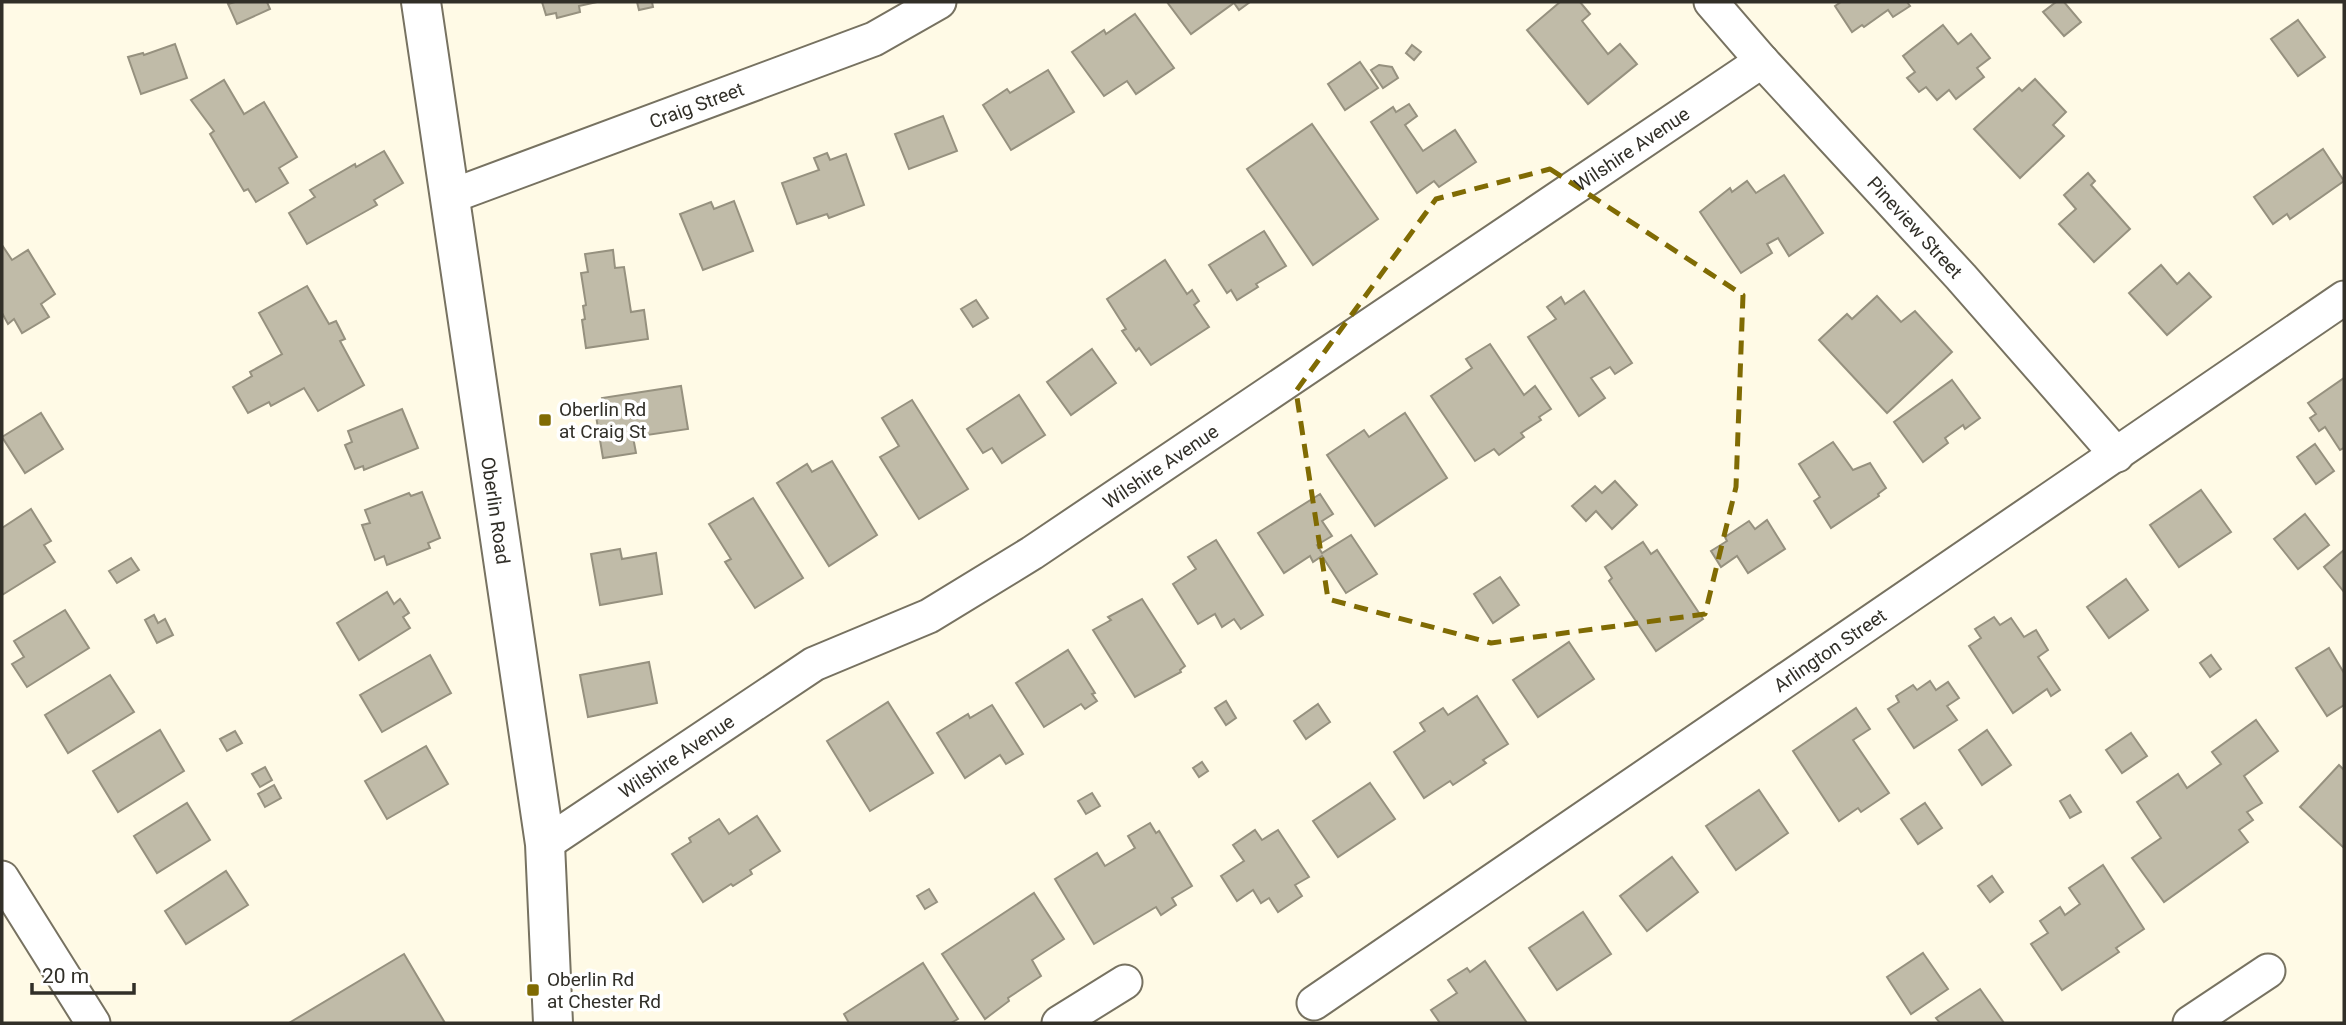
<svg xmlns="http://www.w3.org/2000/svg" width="2346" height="1025" viewBox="0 0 2346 1025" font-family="Roboto,sans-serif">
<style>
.building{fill:#c0bba8;stroke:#96917f;stroke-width:2}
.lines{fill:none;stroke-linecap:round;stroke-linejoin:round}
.minor-casing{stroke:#777261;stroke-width:37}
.major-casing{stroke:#777261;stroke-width:42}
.minor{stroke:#fff;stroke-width:33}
.major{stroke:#fff;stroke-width:38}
.marked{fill:none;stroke:#806b03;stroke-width:5;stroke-dasharray:14 9;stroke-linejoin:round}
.poi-dot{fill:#806b03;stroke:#fff;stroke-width:2.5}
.labels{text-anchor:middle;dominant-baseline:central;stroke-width:7;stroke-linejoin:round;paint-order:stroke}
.street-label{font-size:19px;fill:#312f28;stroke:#fff}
.poi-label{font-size:19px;fill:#312f28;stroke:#fff;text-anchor:start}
</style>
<rect width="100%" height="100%" fill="#fffae6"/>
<g class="building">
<polygon points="235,2 267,2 270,9 237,24 228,4"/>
<polygon points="542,2 597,2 579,6 580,12 557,18 556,13 546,15"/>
<polygon points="637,2 652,2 653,7 639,10"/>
<polygon points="1167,2 1250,2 1239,10 1234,3 1191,34"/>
<polygon points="1560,2 1580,2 1590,14 1582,21 1608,54 1620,44 1637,64 1588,104 1527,30"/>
<polygon points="1841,2 1907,2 1910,6 1893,17 1888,10 1864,27 1862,25 1852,32 1835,6"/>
<polygon points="2056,2 2064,2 2081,22 2064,36 2043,12"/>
<polygon points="1135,14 1174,68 1136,94 1127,81 1104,96 1072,52 1104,30 1106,34"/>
<polygon points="2298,20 2325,57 2298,76 2271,39"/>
<polygon points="1943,25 1958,44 1971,34 1990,58 1977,68 1984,77 1956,99 1949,90 1937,100 1926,87 1919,92 1907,78 1915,72 1903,56"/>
<polygon points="175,44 187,78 141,94 128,57 143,53 144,55"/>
<polygon points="1412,45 1421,52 1414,60 1406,53"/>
<polygon points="1360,62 1378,88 1345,110 1328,84"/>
<polygon points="1379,65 1392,67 1398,78 1383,88 1371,70"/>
<polygon points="1048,70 1074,112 1011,150 983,105 1007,89 1010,93"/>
<polygon points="2035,79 2066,112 2053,125 2064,136 2020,178 1974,129 2019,88 2022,91"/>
<polygon points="224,80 244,114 264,102 297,157 279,168 288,183 256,202 248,189 244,191 210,134 214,131 191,100"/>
<polygon points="1409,104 1417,116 1405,125 1423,151 1455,130 1476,162 1439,187 1434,181 1417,193 1371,122 1393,107 1396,112"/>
<polygon points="943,116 957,151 909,169 895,134"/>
<polygon points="1312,124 1378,219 1313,265 1247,169"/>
<polygon points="2323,149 2344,181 2290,219 2287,214 2273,224 2254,197"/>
<polygon points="384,151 403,183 374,200 377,205 307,244 289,213 315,197 310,190 355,164 356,167"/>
<polygon points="827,153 830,160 846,154 864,205 829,218 827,214 797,224 782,183 819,170 814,158"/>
<polygon points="2088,173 2095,181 2091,185 2130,229 2094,262 2059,224 2076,209 2064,195"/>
<polygon points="1784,175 1823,233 1789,256 1778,238 1767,244 1772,253 1741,273 1700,212 1730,188 1732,192 1747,181 1756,193"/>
<polygon points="734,201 753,251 703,270 680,214 711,202 714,209"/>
<polygon points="1264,231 1286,266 1256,284 1258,287 1237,300 1231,290 1227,293 1209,265"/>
<polygon points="2,245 12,260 28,250 55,294 41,304 49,317 22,333 14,319 8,324 2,313"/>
<polygon points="613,250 615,268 624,267 631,312 644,310 648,339 586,348 582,320 585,319 583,306 586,305 581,273 588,272 585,254"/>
<polygon points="1165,260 1187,294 1192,290 1199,301 1194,305 1209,327 1151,365 1139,348 1136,351 1122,331 1126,329 1107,299"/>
<polygon points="2161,265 2177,284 2189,273 2211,297 2167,335 2129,293"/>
<polygon points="307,286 329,324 336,321 345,339 340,341 364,385 318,411 304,388 271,406 269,402 248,413 233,387 252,376 250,372 282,354 259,313"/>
<polygon points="1584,291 1632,363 1615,374 1610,367 1591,378 1605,398 1579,416 1528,337 1556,319 1547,307 1561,297 1565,304"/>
<polygon points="1877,296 1901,322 1915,311 1952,352 1887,413 1819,340 1847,314 1852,319"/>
<polygon points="976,300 988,318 973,327 961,309"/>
<polygon points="1490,344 1524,395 1535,386 1551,409 1539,417 1541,420 1521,433 1524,437 1499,455 1494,449 1475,461 1431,396 1472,368 1466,359"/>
<polygon points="1092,349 1116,383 1071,415 1047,382"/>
<polygon points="2344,378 2344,448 2340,450 2325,427 2319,431 2310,418 2316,414 2308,403"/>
<polygon points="1952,380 1980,418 1965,429 1963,425 1945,438 1948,443 1923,462 1894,422"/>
<polygon points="681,386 688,429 633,437 636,453 603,458 596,416 605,415 602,398"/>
<polygon points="1019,395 1045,435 1002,463 992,448 983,453 967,429"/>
<polygon points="912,400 968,489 919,519 880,457 899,446 882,418"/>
<polygon points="402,409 418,448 364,470 363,466 355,469 345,445 352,442 348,431"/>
<polygon points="41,413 63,449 25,473 2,437"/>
<polygon points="1405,413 1447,478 1375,526 1327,455 1364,430 1369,437"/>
<polygon points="1833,442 1853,470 1870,463 1886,488 1878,494 1879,496 1831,528 1814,501 1820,497 1799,464"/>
<polygon points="2315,444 2334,471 2316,484 2297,457"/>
<polygon points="832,461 877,535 829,566 777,483 807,464 812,472"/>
<polygon points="1615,481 1637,505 1612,529 1596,511 1586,521 1572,506 1595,486 1602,493"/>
<polygon points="2201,490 2231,532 2179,567 2150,525"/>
<polygon points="422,492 440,538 428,543 430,548 387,565 384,556 375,560 362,525 370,523 365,510 409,493 411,496"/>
<polygon points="1320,494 1333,514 1322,521 1332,536 1317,545 1322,553 1351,535 1377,574 1346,593 1322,556 1313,562 1310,556 1284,573 1258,533"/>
<polygon points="753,498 803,578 755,608 725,562 731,559 709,524"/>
<polygon points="31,509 51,541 44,545 55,562 2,595 2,528"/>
<polygon points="2305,514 2329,545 2298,569 2274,539"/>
<polygon points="1767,520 1785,549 1748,573 1737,556 1721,567 1711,551 1727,541 1725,537 1749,521 1755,529"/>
<polygon points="1216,540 1263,615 1241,629 1234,619 1222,627 1215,614 1198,624 1173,584 1196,569 1188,557"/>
<polygon points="1643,542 1651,554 1657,550 1703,619 1656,651 1609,581 1612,578 1605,567"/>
<polygon points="620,549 622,559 656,553 662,594 600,605 591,554"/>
<polygon points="2344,550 2344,592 2324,567"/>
<polygon points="131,558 139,570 117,583 109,571"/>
<polygon points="1500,577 1519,605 1493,623 1474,594"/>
<polygon points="2126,579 2148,610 2109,638 2087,607"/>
<polygon points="387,592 394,604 400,599 403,603 409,613 403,617 410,628 359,660 337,623"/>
<polygon points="1142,599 1185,666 1180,670 1181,672 1135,697 1093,630 1111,620 1108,617"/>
<polygon points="65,610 89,648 27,687 12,664 24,657 14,641"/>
<polygon points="154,615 158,623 165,619 173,635 157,643 145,620"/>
<polygon points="1994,617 2000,625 2011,618 2024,637 2036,630 2048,650 2038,657 2060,690 2051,696 2047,689 2013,713 1969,646 1981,638 1975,629"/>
<polygon points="1569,642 1594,679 1538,717 1513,680"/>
<polygon points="2329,648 2344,673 2344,705 2327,716 2296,668"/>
<polygon points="1068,650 1095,693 1092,694 1097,701 1085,709 1081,704 1044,727 1016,683"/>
<polygon points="430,655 451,693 382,732 360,695"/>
<polygon points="2211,655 2221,669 2210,677 2200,663"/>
<polygon points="649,662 657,703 588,717 580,675"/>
<polygon points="110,675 134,712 68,753 45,715"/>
<polygon points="1930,681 1936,690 1948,682 1959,698 1947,706 1957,720 1914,748 1888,709 1899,702 1896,696 1913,685 1917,690"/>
<polygon points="1477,696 1508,744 1483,760 1486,763 1453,785 1450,781 1424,798 1394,752 1425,731 1420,723 1443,708 1448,715"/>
<polygon points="1226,701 1236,718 1226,725 1215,708"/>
<polygon points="888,702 933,773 870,811 827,741"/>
<polygon points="1318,704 1330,722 1306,739 1294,721"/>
<polygon points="992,705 1023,754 1006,764 1000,755 965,778 937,733 968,714 970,718"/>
<polygon points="1856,708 1870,729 1853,740 1889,793 1861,812 1858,808 1839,821 1793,751"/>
<polygon points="2256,720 2278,751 2244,776 2262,803 2247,812 2253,820 2239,830 2248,842 2164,902 2132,858 2161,838 2137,802 2178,774 2187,788 2221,764 2212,752"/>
<polygon points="160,730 184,771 118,812 93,771"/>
<polygon points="1987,730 2011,765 1982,785 1959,750"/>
<polygon points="235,731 242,743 227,751 220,739"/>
<polygon points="2131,733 2147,756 2122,773 2106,750"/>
<polygon points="426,746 448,784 387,819 365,781"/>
<polygon points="1202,762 1208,771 1199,777 1193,768"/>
<polygon points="2339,765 2344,770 2344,848 2300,807"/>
<polygon points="265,767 272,780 260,787 252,774"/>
<polygon points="1370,783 1395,819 1338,857 1313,821"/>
<polygon points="274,785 281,798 265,807 258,794"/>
<polygon points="1759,790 1788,833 1736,870 1706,826"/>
<polygon points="1092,793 1100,806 1086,814 1078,801"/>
<polygon points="2070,795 2081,812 2070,818 2060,801"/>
<polygon points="187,803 210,840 157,873 134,836"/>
<polygon points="1925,803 1942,828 1918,844 1901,819"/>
<polygon points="757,816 780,851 750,870 752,874 733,886 731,884 703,902 672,854 691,842 689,838 719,819 729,834"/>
<polygon points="1150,823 1156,833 1159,831 1192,886 1172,898 1176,905 1161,915 1156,907 1094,944 1055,879 1097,853 1105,866 1135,848 1128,836"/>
<polygon points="1255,830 1262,840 1278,830 1309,877 1295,885 1302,896 1278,912 1269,898 1261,903 1253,890 1237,901 1221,876 1244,861 1233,845"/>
<polygon points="1672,857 1698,892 1647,931 1620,896"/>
<polygon points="2103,865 2144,929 2116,948 2119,952 2062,990 2031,944 2048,933 2040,921 2060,907 2065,915 2080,904 2069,888"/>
<polygon points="226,871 248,905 186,944 165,911"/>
<polygon points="1992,876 2003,892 1990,902 1978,886"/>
<polygon points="929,889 937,902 925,909 917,896"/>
<polygon points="1034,893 1064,939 1032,960 1041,976 1008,998 1009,1001 985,1019 942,954"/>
<polygon points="1583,912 1611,954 1557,990 1529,948"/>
<polygon points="1923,953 1948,989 1911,1014 1887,977"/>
<polygon points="404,954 445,1023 289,1023"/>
<polygon points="1485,961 1527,1023 1440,1023 1431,1010 1457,993 1448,980 1467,968 1470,972"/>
<polygon points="923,963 958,1019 951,1023 849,1023 844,1014"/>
<polygon points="1980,989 2004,1023 1940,1023 1936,1018"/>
</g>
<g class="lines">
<g class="minor-casing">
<g id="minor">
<path id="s1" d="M 1711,2 L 1762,61 L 1961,277 L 2117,455"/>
<path id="s2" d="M 449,197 L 874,39 L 939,2"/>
<path id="s3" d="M 545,844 L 814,664 L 929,616 L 1032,553 L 1762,61"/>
<polyline points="2,878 93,1023"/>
<path id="s4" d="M 1314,1003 L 2344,298"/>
<polyline points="1059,1023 1125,982"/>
<polyline points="2190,1023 2268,971"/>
</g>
</g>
<g class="major-casing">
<g id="major">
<path id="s5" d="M 421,2 L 545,844 L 553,1023"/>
</g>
</g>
<use href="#minor" class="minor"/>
<use href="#major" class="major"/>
</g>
<path class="marked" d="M 1550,169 L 1743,295 L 1736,487 L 1705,614 L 1491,643 L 1328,599 L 1296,391 L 1436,199 Z"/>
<g class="poi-dot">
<rect x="538" y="413" width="14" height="14" rx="3.5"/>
<rect x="526" y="983" width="14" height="14" rx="3.5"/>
</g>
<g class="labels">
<g class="street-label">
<text stroke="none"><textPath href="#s2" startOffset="264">Craig Street</textPath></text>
<text stroke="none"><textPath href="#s3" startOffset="1292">Wilshire Avenue</textPath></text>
<text stroke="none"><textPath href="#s1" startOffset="304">Pineview Street</textPath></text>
<text stroke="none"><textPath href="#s3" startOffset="724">Wilshire Avenue</textPath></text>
<text stroke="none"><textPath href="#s5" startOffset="514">Oberlin Road</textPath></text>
<text stroke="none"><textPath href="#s4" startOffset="625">Arlington Street</textPath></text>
<text stroke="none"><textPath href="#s3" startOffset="158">Wilshire Avenue</textPath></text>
</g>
<g class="poi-label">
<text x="559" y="409">Oberlin Rd<tspan x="559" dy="22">at Craig St</tspan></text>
<text x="547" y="979">Oberlin Rd<tspan x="547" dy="22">at Chester Rd</tspan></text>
</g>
</g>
<rect width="2346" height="1025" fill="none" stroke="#312f28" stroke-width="7"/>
<path d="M32 983v10h102v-10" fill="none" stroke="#312f28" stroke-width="3.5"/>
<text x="42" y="983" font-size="21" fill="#312f28" stroke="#ffffff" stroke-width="5" paint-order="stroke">20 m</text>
</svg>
